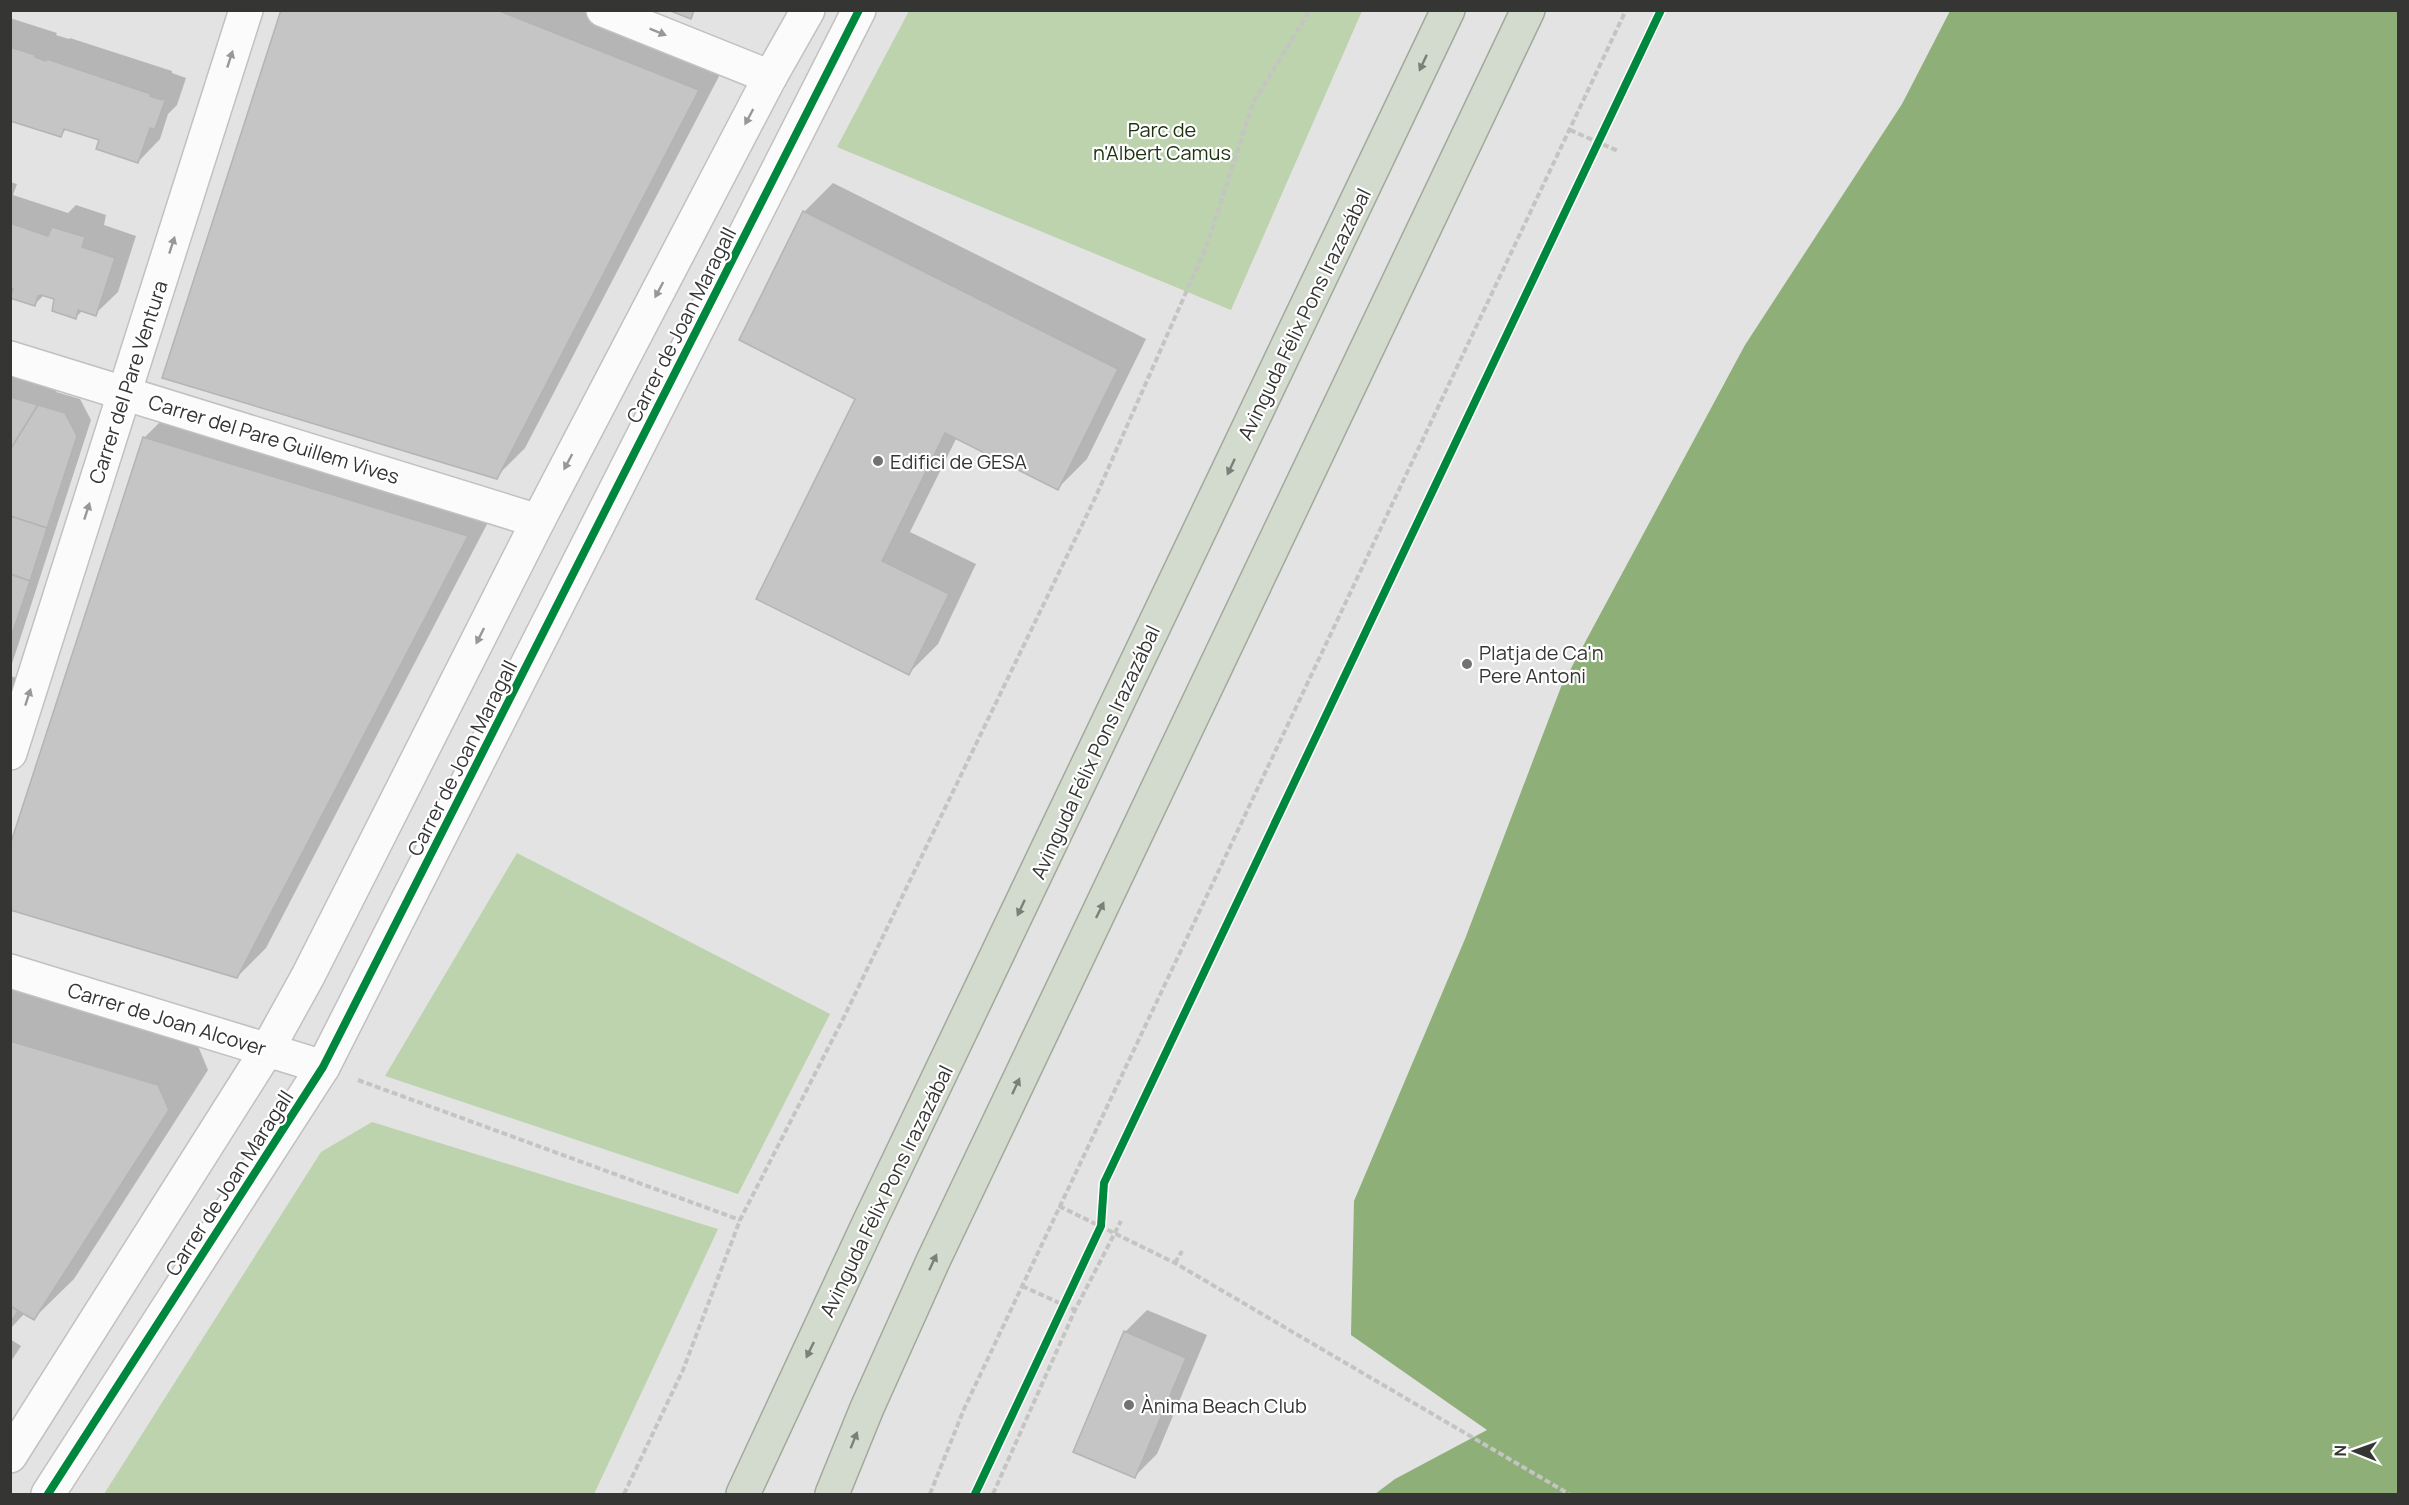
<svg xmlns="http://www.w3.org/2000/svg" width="2409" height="1505" viewBox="0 0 2409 1505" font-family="Manrope,sans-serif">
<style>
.green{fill:#bcd3ae}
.water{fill:#8eaf78}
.shadow{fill:#0003}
.building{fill:#c4c5c4;stroke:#b3b4b3;stroke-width:1.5}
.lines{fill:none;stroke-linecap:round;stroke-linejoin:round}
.minor-casing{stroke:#c0c1c0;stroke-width:36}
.highway-casing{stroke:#a1a99c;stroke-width:36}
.path{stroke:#c4c4c3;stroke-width:4;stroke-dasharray:6 3;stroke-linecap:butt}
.minor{stroke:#fbfbfb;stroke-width:33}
.highway{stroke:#d3dace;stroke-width:33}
.cycleway-casing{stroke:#fff;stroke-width:11}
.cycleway{stroke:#00873e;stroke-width:8}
.oneway{fill:#989898}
.oneway2{fill:#7c7f79}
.poi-dot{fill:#727271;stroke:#fff;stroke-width:2}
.labels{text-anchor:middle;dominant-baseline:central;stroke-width:4.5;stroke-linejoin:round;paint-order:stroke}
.park-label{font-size:20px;fill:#1e3110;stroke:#fff}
.street-label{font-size:20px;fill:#353534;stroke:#fff}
.poi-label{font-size:20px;fill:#353534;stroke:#fff;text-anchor:start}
</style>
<rect width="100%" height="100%" fill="#e2e3e2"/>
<g class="green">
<polygon points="909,11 909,10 1362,11 1231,310 837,147"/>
<polygon points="517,853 830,1014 738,1194 385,1076"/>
<polygon points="372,1122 718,1229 594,1494 104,1494 321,1152"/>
</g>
<polygon class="water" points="1950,11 2398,11 2398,1494 1375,1494 1395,1479 1487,1430 1351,1335 1354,1201 1465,939 1561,687 1745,345 1902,104"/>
<g class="shadow">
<polygon points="283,10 599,10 727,61 525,448 496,477"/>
<polygon points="10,18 57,33 56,35 69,39 70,38 172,71 172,73 186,78 177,105 168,114 160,139 138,162 101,139 67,128 60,136 10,119"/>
<polygon points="10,182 17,184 13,195 68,213 76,205 106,215 104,225 136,236 118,292 95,314 83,310 76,317 56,298 43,296 35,304 10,286"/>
<polygon points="833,183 1146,339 1087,459 1058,488 957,437 910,532 976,564 938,644 909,673 758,598 857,398 804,212"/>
<polygon points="10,359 65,376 56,392 80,399 91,420 10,670"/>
<polygon points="173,409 496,507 266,948 237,977 144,438"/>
<polygon points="10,676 17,678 10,699"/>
<polygon points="10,989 198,1046 208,1070 74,1279 34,1318 25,1313 10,1329"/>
<polygon points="1147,1310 1207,1335 1157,1454 1135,1476 1125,1332"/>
<polygon points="10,1339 21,1346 10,1363"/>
</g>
<g class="building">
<polygon points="281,10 497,10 699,90 497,479 162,378"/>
<polygon points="668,10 694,10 691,19"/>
<polygon points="10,47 35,55 35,57 46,61 47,59 151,94 150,96 162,100 166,98 155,129 150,128 138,163 96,149 99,140 64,129 61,137 10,121"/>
<polygon points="803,211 1118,369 1058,490 945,433 882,561 949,594 909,675 756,599 855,399 739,340"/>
<polygon points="10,223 48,236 52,227 85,237 82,247 115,258 96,316 78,310 76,319 52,311 54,299 41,295 38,296 35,306 10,298 13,289 10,288"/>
<polygon points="10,397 38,405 10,450"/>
<polygon points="38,405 65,413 77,436 47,528 10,516 10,450"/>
<polygon points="143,437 468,536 237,978 10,910 10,845"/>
<polygon points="10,516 47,528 30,581 10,574"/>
<polygon points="10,574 30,581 10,640"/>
<polygon points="10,1041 158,1085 169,1110 34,1320 10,1306"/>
<polygon points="10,1306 18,1311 10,1323"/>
<polygon points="1124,1331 1186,1358 1135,1478 1073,1452"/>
</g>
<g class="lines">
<g class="minor-casing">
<g id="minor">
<polyline points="603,10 770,77"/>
<polyline points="10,358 538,521"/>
<polyline points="10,753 246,10"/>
<polyline points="10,971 323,1067"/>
<polyline points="10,1456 267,1050 308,976 538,521 770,77 808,10"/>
<polyline points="48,1494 323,1067 859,10"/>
</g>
</g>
<g class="highway-casing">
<g id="highway">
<polyline points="743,1494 869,1223 1448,10"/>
<polyline points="832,1494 867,1408 933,1261 1528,10"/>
</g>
</g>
<g class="path">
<polyline points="1570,130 1618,151"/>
<polyline points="358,1080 740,1220"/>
<polyline points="1059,1206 1175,1263 1569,1494"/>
<polyline points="1175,1263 1182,1251"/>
<polyline points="1022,1286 1075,1310"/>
<polyline points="624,1494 683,1370 740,1220 843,1019 1096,496 1207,245 1253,103 1310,10"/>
<polyline points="930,1494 964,1409 1626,10"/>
<polyline points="993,1494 1075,1310 1121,1221"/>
</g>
<use href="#minor" class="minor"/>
<use href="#highway" class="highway"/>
<g class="cycleway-casing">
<g id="cycleway">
<polyline points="48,1494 323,1067 859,10"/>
<polyline points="975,1494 1101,1226 1104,1183 1661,10"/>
</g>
</g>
<use href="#cycleway" class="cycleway"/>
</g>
<defs><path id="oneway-solid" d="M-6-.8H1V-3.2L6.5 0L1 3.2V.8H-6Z" transform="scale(1.5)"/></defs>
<g class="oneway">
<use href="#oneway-solid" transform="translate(658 32) rotate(22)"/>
<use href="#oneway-solid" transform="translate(230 59) rotate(-72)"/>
<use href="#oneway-solid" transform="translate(749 117) rotate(118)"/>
<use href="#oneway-solid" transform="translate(172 245) rotate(-72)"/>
<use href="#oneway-solid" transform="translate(659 290) rotate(118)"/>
<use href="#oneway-solid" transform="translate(568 462) rotate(118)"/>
<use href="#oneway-solid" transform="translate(87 511) rotate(-72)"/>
<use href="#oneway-solid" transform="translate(480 636) rotate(117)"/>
<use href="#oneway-solid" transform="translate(28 697) rotate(-72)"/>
</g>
<g class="oneway2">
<use href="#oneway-solid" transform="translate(1423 63) rotate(115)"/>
<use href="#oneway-solid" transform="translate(1231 467) rotate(115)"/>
<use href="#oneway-solid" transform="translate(1021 908) rotate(115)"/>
<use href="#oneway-solid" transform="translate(1100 910) rotate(-64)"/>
<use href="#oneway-solid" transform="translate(1016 1086) rotate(-65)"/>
<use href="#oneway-solid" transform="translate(933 1262) rotate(-65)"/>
<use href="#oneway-solid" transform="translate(810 1350) rotate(116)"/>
<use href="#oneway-solid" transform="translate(854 1440) rotate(-68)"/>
</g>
<g class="poi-dot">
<circle cx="878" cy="461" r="6"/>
<circle cx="1467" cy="664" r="6"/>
<circle cx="1129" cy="1405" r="6"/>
</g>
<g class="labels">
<g class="park-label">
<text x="1162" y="129">Parc de<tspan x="1162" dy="23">n'Albert Camus</tspan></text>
</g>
<g class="street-label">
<text transform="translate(1304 314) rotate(-64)">Avinguda Félix Pons Irazazábal</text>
<text transform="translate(681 325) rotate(-63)">Carrer de Joan Maragall</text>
<text transform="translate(128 382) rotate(-72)">Carrer del Pare Ventura</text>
<text transform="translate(274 439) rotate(17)">Carrer del Pare Guillem Vives</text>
<text transform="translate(1095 752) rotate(-65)">Avinguda Félix Pons Irazazábal</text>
<text transform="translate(462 758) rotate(-63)">Carrer de Joan Maragall</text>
<text transform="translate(167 1019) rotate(17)">Carrer de Joan Alcover</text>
<text transform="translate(229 1183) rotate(-57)">Carrer de Joan Maragall</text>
<text transform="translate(886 1191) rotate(-64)">Avinguda Félix Pons Irazazábal</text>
</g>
<g class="poi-label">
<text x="890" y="461">Edifici de GESA</text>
<text x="1479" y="652">Platja de Ca'n<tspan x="1479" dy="23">Pere Antoni</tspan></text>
<text x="1141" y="1405">Ànima Beach Club</text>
</g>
</g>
<rect width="2409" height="1505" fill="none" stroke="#353534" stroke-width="24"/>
<g transform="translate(2355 1451) rotate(271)" stroke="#ffffff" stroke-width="4.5" paint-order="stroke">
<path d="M0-4.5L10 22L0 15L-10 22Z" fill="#353534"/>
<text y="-9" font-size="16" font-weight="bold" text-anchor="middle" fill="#353534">N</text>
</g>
</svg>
